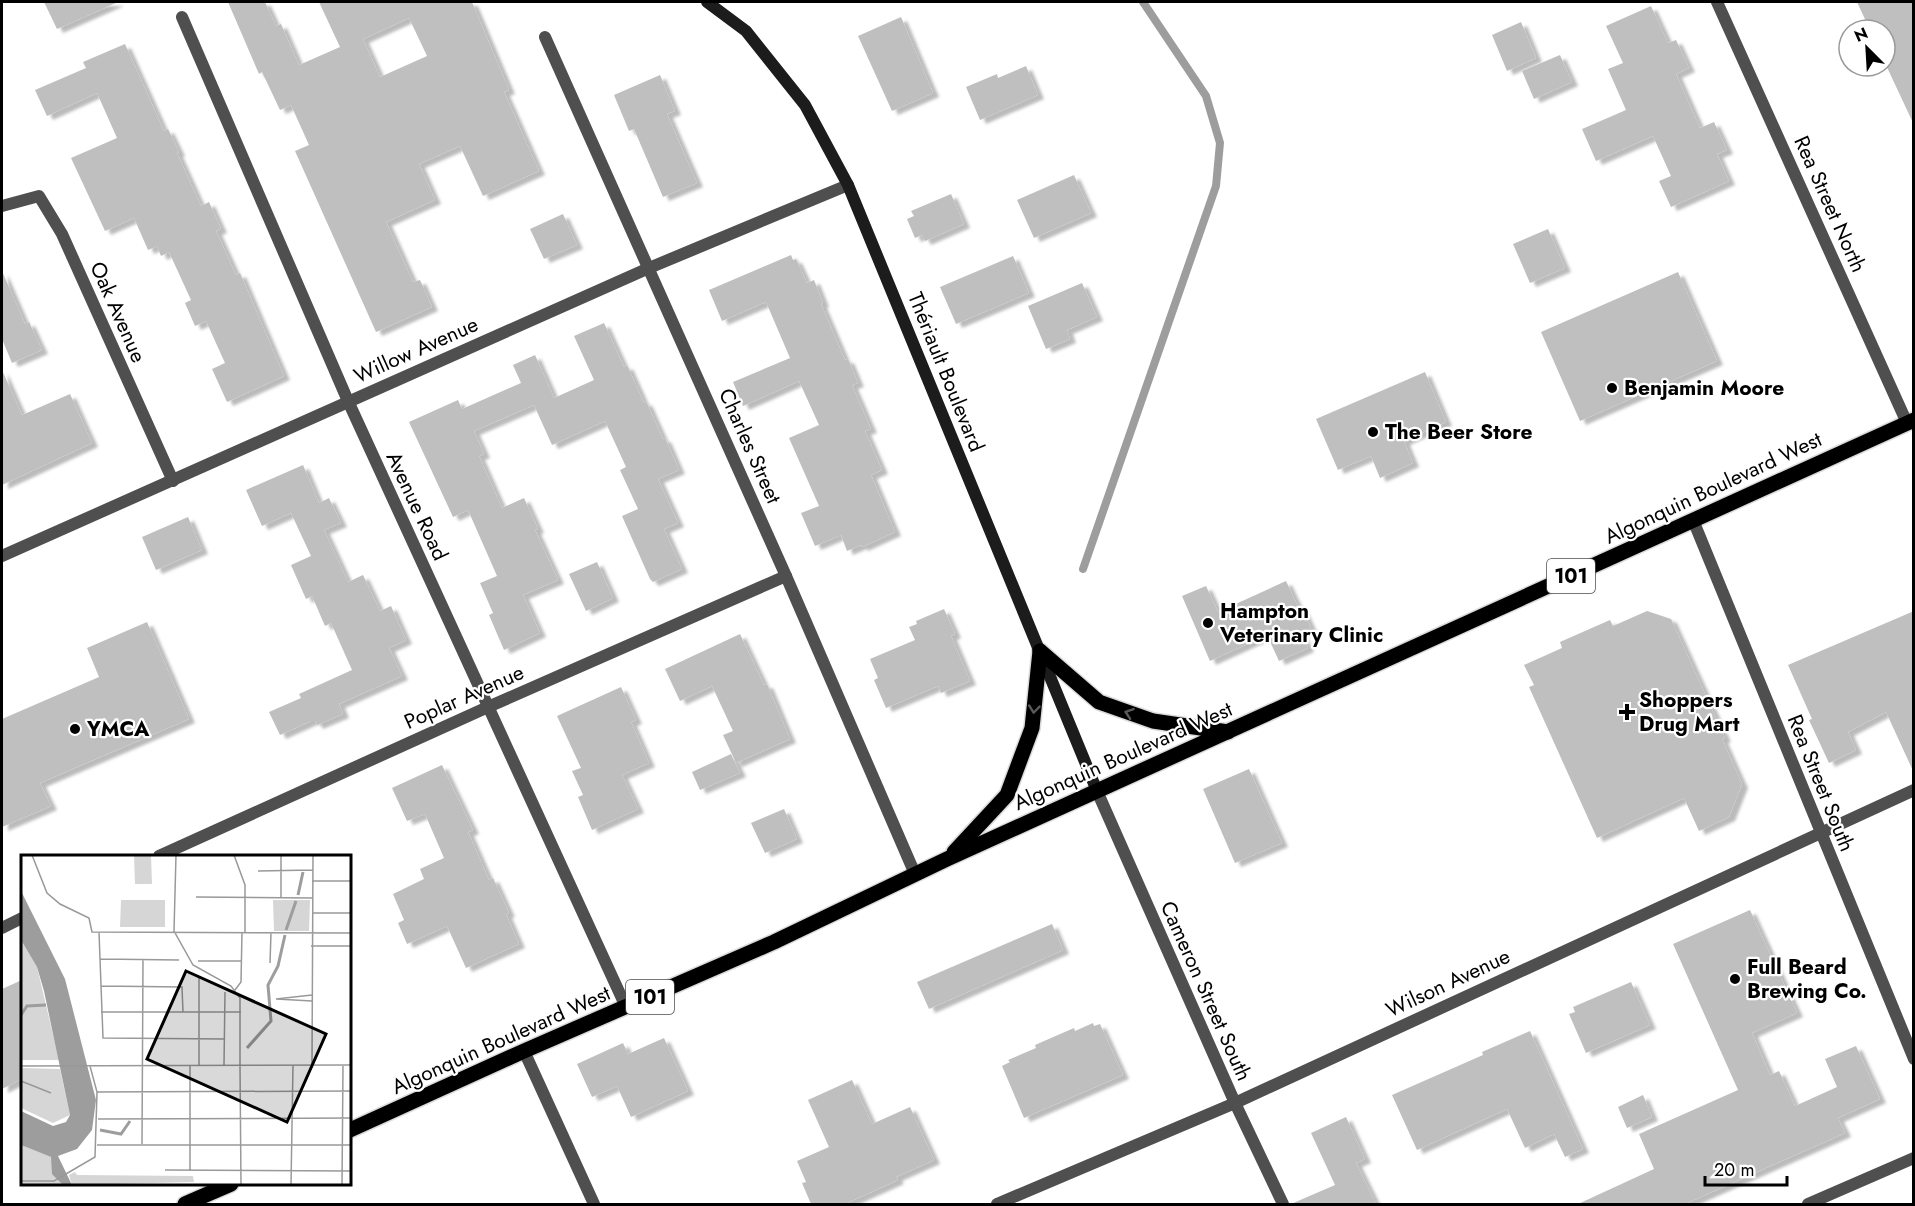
<svg xmlns="http://www.w3.org/2000/svg" width="1915" height="1206" viewBox="0 0 1915 1206" font-family="Jost,sans-serif">
<style>
.lines{fill:none;stroke-linecap:round;stroke-linejoin:round}
.stream{stroke:#9d9d9d;stroke-width:8}
.building{fill:#bfbfbf;fill-rule:evenodd;filter:url(#shadow)}
.primary-casing{stroke:#dbdbdb;stroke-width:18}
.minor{stroke:#4f4f4f;stroke-width:12}
.tertiary{stroke:#4f4f4f;stroke-width:12}
.secondary{stroke:#1c1c1c;stroke-width:12}
.primary{stroke:#000;stroke-width:15}
.oneway{stroke:#595959}
.poi-dot{fill:#000;stroke:#fff;stroke-width:2}
.labels{text-anchor:middle;dominant-baseline:central;stroke-width:4.5;stroke-linejoin:round;paint-order:stroke}
.shield{fill:#fff;stroke:#4c4c4c;stroke-width:1.5}
.shield-label{font-size:20px;font-weight:bold;fill:#000}
.street-label{font-size:21px;fill:#000;stroke:#fff}
.poi-label{font-size:21px;font-weight:bold;fill:#000;stroke:#fff;text-anchor:start}
.inset-river{fill:none;stroke:#9d9d9d;stroke-width:3}
.inset-road{fill:none;stroke:#999;stroke-width:1.5}
.view{fill:#000;fill-opacity:0.15;stroke:#000;stroke-width:3}
.inset-edge{fill:none;stroke:#000;stroke-width:3}
</style>
<defs>
<filter id="shadow"><feDropShadow dx="6" dy="4" stdDeviation="1.5" flood-color="#0004"/></filter>
</defs>
<rect width="100%" height="100%" fill="#fff"/>
<g class="lines">
<polyline class="stream" points="1083,569 1216,186 1220,143 1206,96 1143,2"/>
</g>
<g class="building">
<polygon points="44,2 118,2 57,29"/>
<path d="M 228,2 L 265,2 L 276,26 L 281,24 L 299,65 L 340,47 L 319,2 L 472,2 L 509,90 L 504,92 L 539,171 L 483,196 L 460,146 L 419,164 L 435,200 L 386,222 L 413,282 L 420,280 L 432,307 L 376,332 L 295,151 L 309,145 L 291,105 L 280,110 L 262,72 L 259,74 ZM 409,18 L 427,56 L 380,77 L 363,39 Z"/>
<polygon points="1857,2 1914,2 1914,125 1885,63 1885,30 1870,30"/>
<polygon points="1651,6 1668,43 1676,40 1689,68 1676,74 1700,128 1714,122 1727,150 1717,154 1729,181 1671,207 1659,181 1671,176 1653,136 1596,161 1582,129 1626,110 1608,69 1623,63 1606,26"/>
<polygon points="901,17 933,93 892,111 858,36"/>
<polygon points="1521,22 1536,58 1507,71 1492,35"/>
<polygon points="125,44 164,131 168,129 179,152 177,153 201,206 209,202 221,229 216,231 236,275 240,273 284,376 227,402 212,369 225,363 206,321 195,326 185,303 191,300 169,252 161,256 157,246 148,250 134,218 105,231 71,158 117,138 97,93 47,116 35,90 86,68 83,62"/>
<polygon points="1560,55 1572,82 1534,99 1522,71"/>
<polygon points="1026,66 1038,95 980,120 966,87 997,74 998,78"/>
<polygon points="660,75 675,111 667,114 697,183 663,197 634,129 629,131 614,95"/>
<polygon points="1074,175 1091,213 1034,238 1017,200"/>
<polygon points="951,194 964,224 925,241 922,235 915,238 907,219 914,216 911,211"/>
<polygon points="563,214 577,245 544,259 530,229"/>
<polygon points="1548,229 1565,268 1530,283 1513,244"/>
<polygon points="791,255 793,260 796,259 807,283 814,280 823,303 821,304 845,360 848,359 858,383 852,385 871,429 865,431 882,470 871,475 895,532 862,547 861,545 847,551 841,535 815,546 801,513 819,506 789,438 819,425 799,381 743,406 733,382 790,358 766,302 722,321 709,290"/>
<polygon points="1013,256 1029,293 956,324 940,287"/>
<polygon points="2,271 25,324 29,322 42,350 12,363 2,339"/>
<polygon points="1678,272 1717,361 1580,421 1541,332"/>
<polygon points="1082,283 1097,317 1067,330 1070,339 1046,349 1028,306"/>
<polygon points="604,323 624,367 627,365 644,403 646,401 663,439 665,438 679,470 658,479 678,523 664,529 682,569 653,582 650,579 622,516 638,509 620,470 626,467 605,421 552,445 534,405 474,431 484,454 479,456 502,508 524,498 538,529 535,530 558,580 523,595 540,633 504,650 489,615 493,613 480,583 497,576 468,510 453,517 409,422 458,400 462,409 521,383 513,365 535,355 554,398 594,380 574,336"/>
<polygon points="2,370 22,415 70,394 92,443 2,485"/>
<polygon points="1425,372 1446,422 1404,441 1413,463 1380,478 1371,456 1338,470 1316,419"/>
<polygon points="303,465 319,503 329,498 341,523 324,530 348,582 363,575 380,611 391,606 406,640 389,648 402,676 339,704 343,714 317,725 315,721 311,721 280,735 269,712 301,698 299,694 352,670 331,623 325,626 312,596 306,599 291,565 311,556 291,513 262,526 246,490"/>
<polygon points="188,517 202,550 156,570 142,537"/>
<polygon points="597,562 613,598 586,611 569,574"/>
<polygon points="1286,581 1299,609 1302,608 1311,628 1301,633 1308,648 1279,661 1267,635 1210,661 1182,596 1206,586 1218,612"/>
<polygon points="944,609 955,634 951,636 970,681 941,693 938,686 886,708 874,680 878,678 870,659 915,640 909,627 917,624 916,621"/>
<polygon points="1647,611 1671,619 1725,738 1722,739 1742,784 1729,817 1699,831 1684,798 1597,838 1529,687 1534,685 1524,665 1562,648 1560,642 1610,620 1613,626"/>
<polygon points="1914,611 1914,773 1886,712 1848,732 1856,750 1829,763 1809,720 1812,719 1788,665"/>
<polygon points="147,622 189,719 40,783 51,806 2,827 2,719 99,677 87,648"/>
<polygon points="740,634 764,685 767,684 790,739 736,763 723,735 733,731 712,686 680,701 665,669"/>
<polygon points="621,687 636,720 631,722 649,763 622,775 638,809 592,830 578,797 583,795 572,771 581,768 557,716"/>
<polygon points="731,754 740,773 700,790 692,772"/>
<polygon points="442,765 473,830 468,832 489,880 493,878 509,913 506,914 519,944 466,968 447,926 407,944 398,923 404,920 393,894 424,879 420,869 444,858 425,814 407,821 392,788"/>
<polygon points="1249,769 1282,843 1235,863 1203,789"/>
<polygon points="784,809 797,839 765,853 751,823"/>
<polygon points="1750,910 1797,1013 1752,1033 1770,1075 1779,1071 1795,1106 1837,1087 1825,1059 1856,1046 1880,1099 1838,1118 1845,1133 1685,1204 1578,1204 1654,1169 1639,1134 1738,1090 1673,944"/>
<polygon points="1052,924 1063,950 929,1009 917,982"/>
<polygon points="22,980 22,1079 2,1089 2,989"/>
<polygon points="1631,982 1650,1025 1586,1053 1569,1014 1575,1012 1573,1007"/>
<polygon points="1093,1023 1094,1026 1100,1024 1123,1075 1024,1118 1002,1066 1010,1062 1008,1060 1036,1048 1035,1045 1074,1028 1075,1031"/>
<polygon points="1530,1031 1583,1149 1565,1157 1554,1134 1525,1148 1507,1109 1417,1150 1392,1095 1483,1055 1482,1052"/>
<polygon points="664,1038 688,1091 631,1117 617,1086 592,1097 577,1064 623,1043 628,1054"/>
<polygon points="852,1080 872,1124 910,1107 934,1160 896,1177 898,1180 845,1204 811,1204 802,1183 806,1182 797,1161 829,1147 808,1100"/>
<polygon points="1643,1095 1652,1117 1627,1128 1618,1107"/>
<polygon points="1346,1117 1365,1159 1356,1163 1376,1204 1291,1204 1335,1185 1311,1133"/>
</g>
<g class="lines">
<g class="primary-casing">
<g id="primary">
<polyline points="1040,651 1099,702 1153,721 1228,732"/>
<polyline points="954,852 1007,795 1032,728 1040,651"/>
<polyline points="350,1130 524,1051 774,942 947,859 1914,420"/>
<polyline points="185,1204 231,1184"/>
</g>
</g>
<g class="minor">
<polyline points="1717,2 1907,423"/>
<polyline points="182,17 348,401 626,1007"/>
<polyline points="545,37 786,576 915,874"/>
<polyline points="2,206 39,196 62,234 173,481"/>
<polyline points="1693,520 1914,1059"/>
<polyline points="2,556 649,268 848,185"/>
<polyline points="159,856 488,707 786,576"/>
<polyline points="2,928 22,918"/>
<polyline points="524,1051 594,1204"/>
<polyline points="997,1204 1235,1103 1914,790"/>
<polyline points="1808,1204 1914,1158"/>
</g>
<polyline class="tertiary" points="1097,791 1235,1103 1283,1204"/>
<polyline class="secondary" points="707,2 746,31 805,105 848,185 1097,791"/>
<use href="#primary" class="primary"/>
</g>
<defs><path id="oneway-chevron" d="M-2-3.5L2.5 0L-2 3.5" fill="none" stroke-width="1.6" stroke-linecap="round" stroke-linejoin="round" transform="scale(1.5)"/></defs>
<g class="oneway">
<use href="#oneway-chevron" transform="translate(1034 709) rotate(96)"/>
<use href="#oneway-chevron" transform="translate(1129 713) rotate(-161)"/>
</g>
<g class="poi-dot">
<circle cx="1612" cy="388" r="6"/>
<circle cx="1373" cy="432" r="6"/>
<circle cx="1208" cy="623" r="6"/>
<path d="M1624 703h6v6h6v6h-6v6h-6v-6h-6v-6h6z"/>
<circle cx="75" cy="729" r="6"/>
<circle cx="1735" cy="979" r="6"/>
</g>
<g class="labels">
<g class="shield">
<rect x="1547" y="559" width="48" height="34" rx="4.5"/>
<rect x="626" y="980" width="48" height="34" rx="4.5"/>
</g>
<g class="shield-label">
<text x="1571" y="576">101</text>
<text x="650" y="997">101</text>
</g>
<g class="street-label">
<text transform="translate(1830 204) rotate(66)">Rea Street North</text>
<text transform="translate(118 312) rotate(66)">Oak Avenue</text>
<text transform="translate(416 350) rotate(-24)">Willow Avenue</text>
<text transform="translate(946 372) rotate(68)">Thériault Boulevard</text>
<text transform="translate(750 446) rotate(66)">Charles Street</text>
<text transform="translate(1713 488) rotate(-25)">Algonquin Boulevard West</text>
<text transform="translate(417 506) rotate(65)">Avenue Road</text>
<text transform="translate(464 697) rotate(-24)">Poplar Avenue</text>
<text transform="translate(1123 756) rotate(-24)">Algonquin Boulevard West</text>
<text transform="translate(1821 783) rotate(68)">Rea Street South</text>
<text transform="translate(1448 983) rotate(-25)">Wilson Avenue</text>
<text transform="translate(1206 991) rotate(66)">Cameron Street South</text>
<text transform="translate(501 1040) rotate(-24)">Algonquin Boulevard West</text>
</g>
<g class="poi-label">
<text x="1624" y="388">Benjamin Moore</text>
<text x="1385" y="432">The Beer Store</text>
<text x="1220" y="611">Hampton<tspan x="1220" dy="24">Veterinary Clinic</tspan></text>
<text x="1639" y="700">Shoppers<tspan x="1639" dy="24">Drug Mart</tspan></text>
<text x="87" y="729">YMCA</text>
<text x="1747" y="967">Full Beard<tspan x="1747" dy="24">Brewing Co.</tspan></text>
</g>
</g>
<g transform="translate(21 855)">
<rect width="330" height="330" fill="#fff"/>
<path d="M 113,0 L 130,0 L 131,29 L 114,29 ZM 100,45 L 144,45 L 144,72 L 99,72 ZM 252,45 L 289,45 L 288,76 L 253,76 ZM 0,85 L 16,112 L 38,205 L 0,205 ZM 0,213 L 39,214 L 49,260 L 32,268 L 0,253 ZM 0,290 L 30,302 L 42,330 L 0,330 ZM 54,317 L 56,320 L 172,321 L 173,327 L 51,330 L 48,320 Z" fill="#d6d6d6"/>
<path d="M 0,36 L 44,124 L 75,245 L 71,275 L 56,294 L 37,301 L 51,330 L 42,330 L 31,319 L 30,302 L 0,290 L 0,256 L 32,271 L 45,267 L 49,260 L 23,136 L 16,112 L 0,85 Z" fill="#9d9d9d"/>
<path class="inset-river" d="M 277,40 L 282,17M 265,75 L 275,46M 0,160 L 6,151 L 25,150M 226,193 L 250,166 L 247,130 L 257,111 L 264,80M 79,275 L 100,279 L 109,266"/>
<path class="inset-road" d="M 11,0 L 26,38 L 39,49 L 68,63 L 71,77 L 330,78M 155,0 L 153,76 L 172,110 L 210,131 L 219,143 L 219,210M 213,0 L 224,30 L 224,77M 260,0 L 260,43M 237,16 L 292,15M 291,26 L 330,26M 175,42 L 291,43M 291,58 L 330,58M 78,77 L 82,183 L 204,184M 290,91 L 330,91M 79,104 L 158,105M 177,106 L 220,106M 249,108 L 250,78M 178,123 L 178,210M 80,131 L 161,132 L 162,157M 214,135 L 220,127 L 221,77M 291,140 L 255,144 L 291,146M 80,157 L 220,157M 291,209 L 292,0M 203,210 L 204,137M 0,211 L 330,210M 169,211 L 169,315M 219,211 L 220,330M 0,226 L 30,238M 76,237 L 330,236M 77,264 L 330,263M 121,289 L 122,104M 76,290 L 330,290M 144,315 L 330,316M 0,326 L 33,326 L 74,302 L 76,237 L 69,211M 270,330 L 272,210M 321,330 L 322,211"/>
<path class="view" d="M 165,116 L 305,179 L 266,267 L 126,204 Z"/>
<rect width="330" height="330" class="inset-edge"/>
</g>
<rect width="1915" height="1206" fill="none" stroke="#000000" stroke-width="6"/>
<g transform="translate(1867 48) rotate(336)"><circle r="28" fill="#ffffff" stroke="#999999" stroke-width="1.5"/>
<path d="M0-4.5L10 22L0 15L-10 22Z" fill="#000000"/>
<text y="-9" font-size="16" font-weight="bold" text-anchor="middle" fill="#000000">N</text>
</g>
<path d="M1705 1176v9h82v-9" fill="none" stroke="#000000" stroke-width="3"/>
<text x="1714" y="1176" font-size="18" fill="#000000" stroke="#ffffff" stroke-width="4.5" paint-order="stroke">20 m</text>
</svg>
